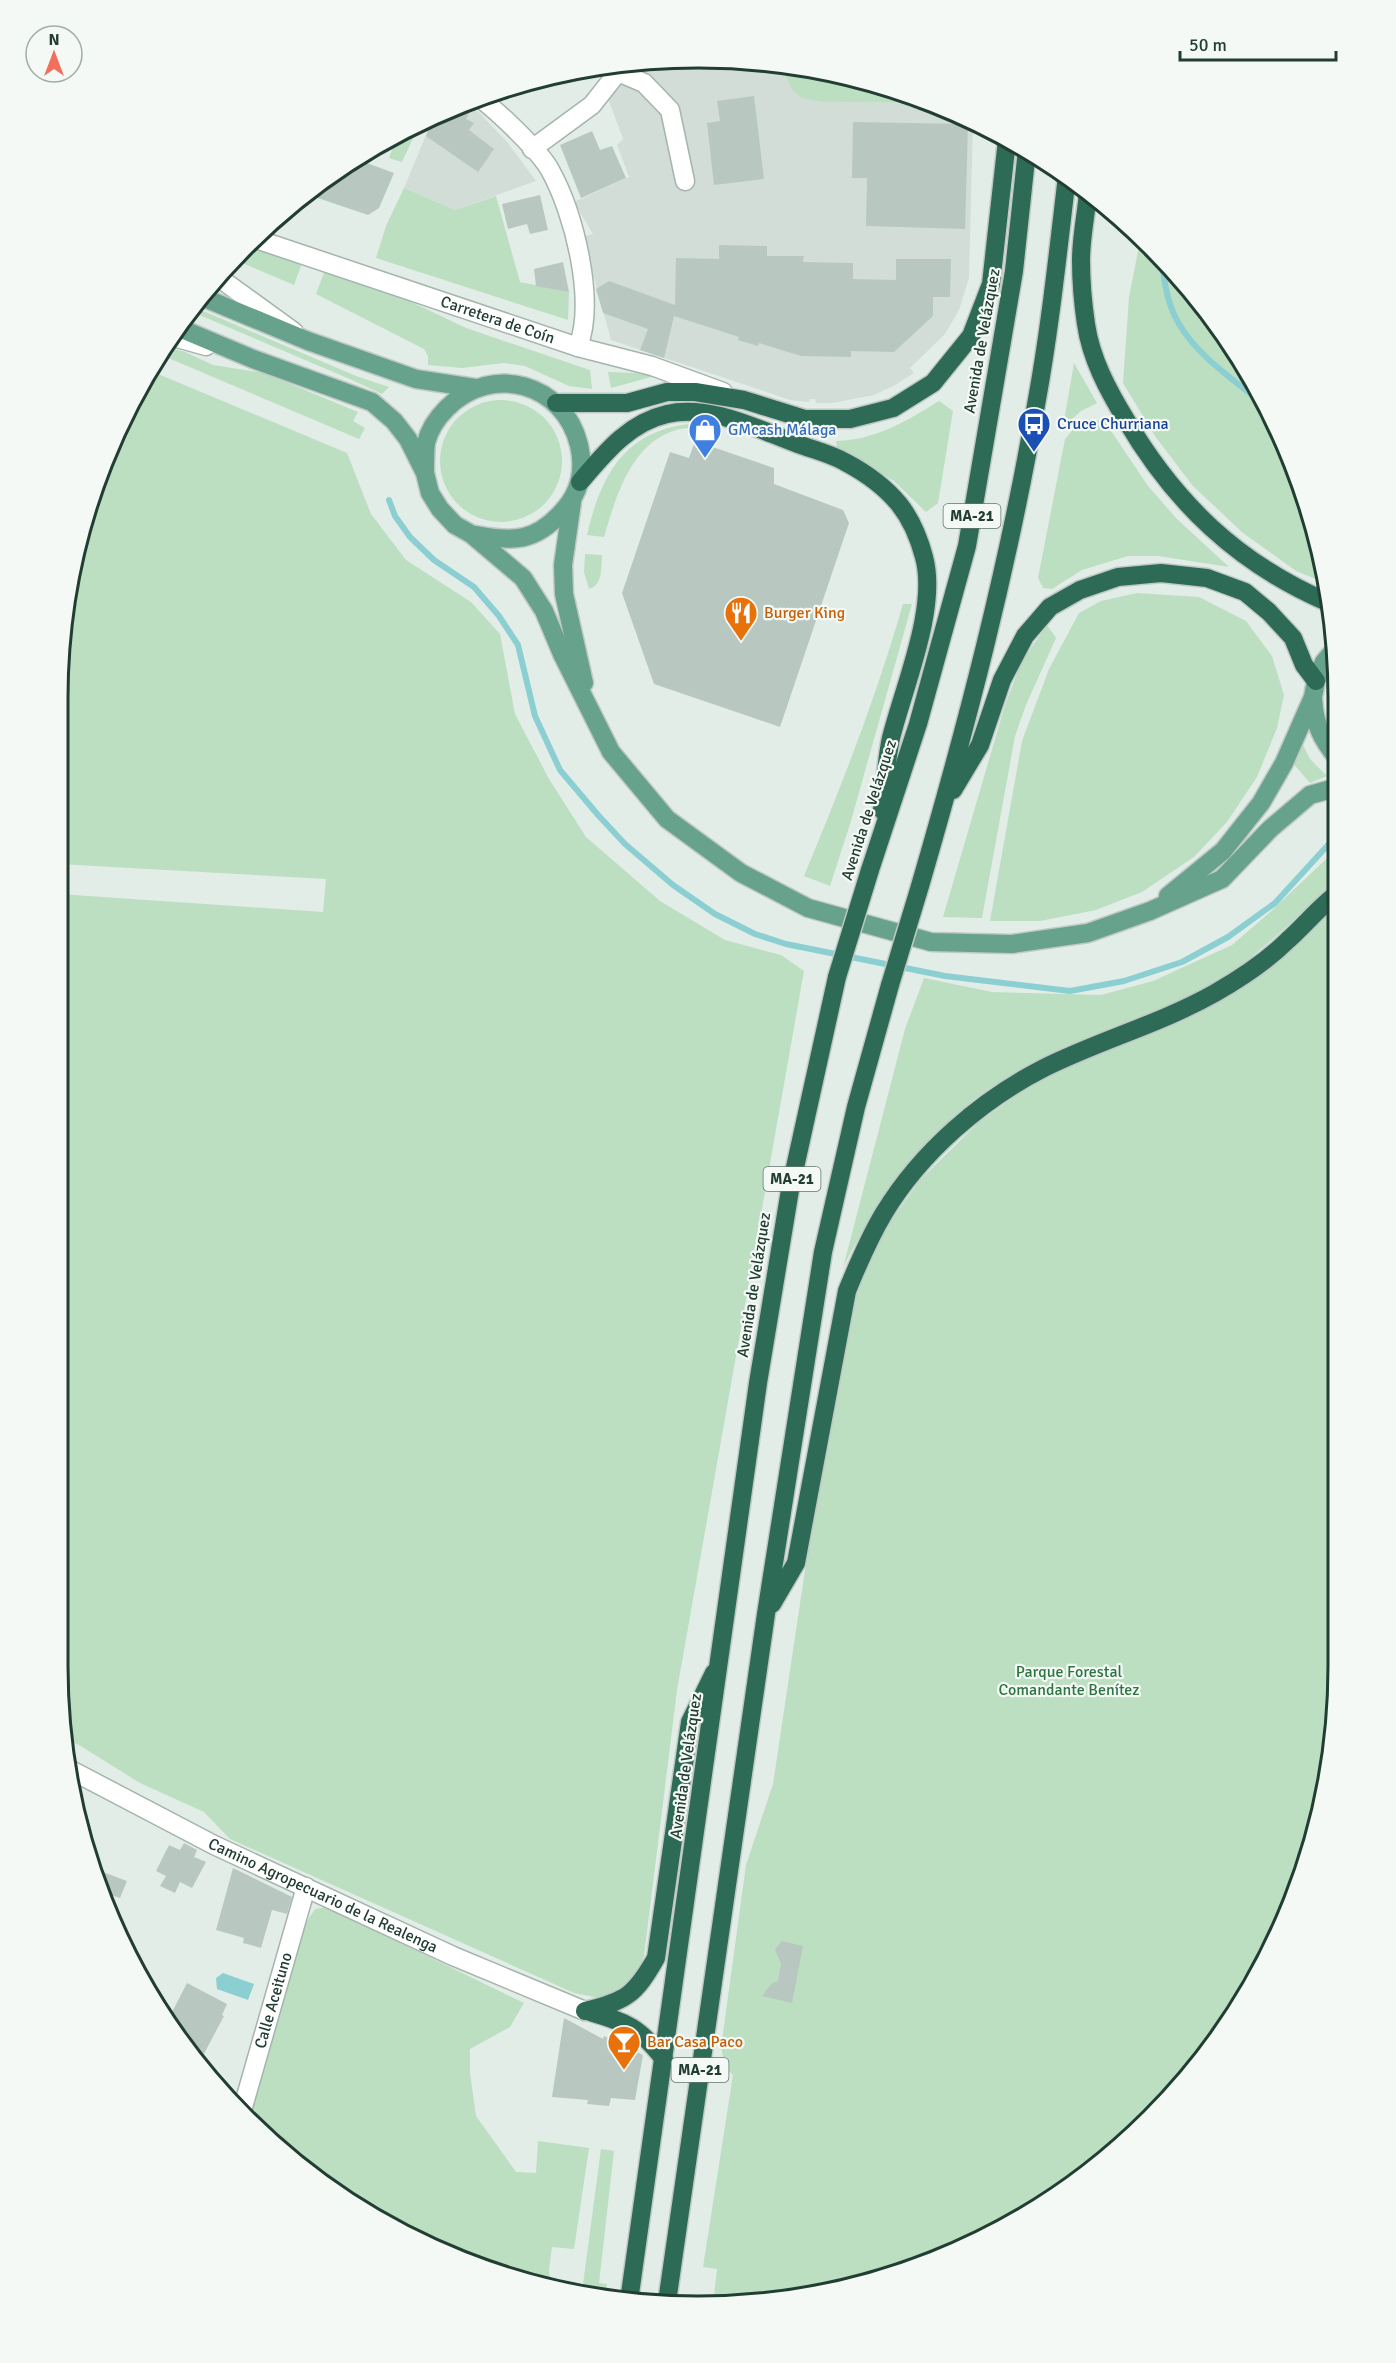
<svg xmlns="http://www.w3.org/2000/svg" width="1396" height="2363" viewBox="0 0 1396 2363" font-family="Signika,sans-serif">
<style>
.built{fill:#d1ddd6}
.green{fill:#bcdec1}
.water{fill:#8bcfd2}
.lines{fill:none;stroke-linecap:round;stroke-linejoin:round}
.stream{stroke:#8bcfd2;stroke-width:6}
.building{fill:#b8c8c0}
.street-casing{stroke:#a5b5ad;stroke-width:21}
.primary-casing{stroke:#c1c9c6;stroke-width:21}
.highway-casing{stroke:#c1c9c6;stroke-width:21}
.street{stroke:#fff;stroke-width:18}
.primary{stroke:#67a28c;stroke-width:18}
.highway{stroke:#2e6b57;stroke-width:18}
.highway-bridge-casing{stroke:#c1c9c6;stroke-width:21;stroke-linecap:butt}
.highway-bridge{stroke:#2e6b57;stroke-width:18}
.labels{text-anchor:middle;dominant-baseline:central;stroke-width:4.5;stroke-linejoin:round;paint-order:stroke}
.shield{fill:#f4f9f6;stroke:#61766e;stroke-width:1.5}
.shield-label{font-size:15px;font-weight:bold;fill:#223e33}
.street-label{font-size:16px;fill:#223e33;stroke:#f4f9f6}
.transit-label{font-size:16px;fill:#164399;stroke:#f4f9f6;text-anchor:start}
.shop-label{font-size:16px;fill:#366cbe;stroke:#f4f9f6;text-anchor:start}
.food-label{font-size:16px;fill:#c56008;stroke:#f4f9f6;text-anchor:start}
.park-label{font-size:16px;fill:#2c7540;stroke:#f4f9f6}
.rim{fill:none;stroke:#223e33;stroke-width:3}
</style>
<rect width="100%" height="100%" fill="#e3ede7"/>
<g class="built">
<polygon points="746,62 779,65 793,91 823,102 935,103 973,121 969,278 959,310 945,334 910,368 914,373 895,385 874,395 832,403 816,403 815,399 810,399 809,402 790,400 611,340 583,237 593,234 574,202 629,177 617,145 623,139 608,98 633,66"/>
<polygon points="468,101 508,143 536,181 455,210 404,188 434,116 452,106"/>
</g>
<g class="green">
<polygon points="698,57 746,62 633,66 632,63"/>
<polygon points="779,65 823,69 935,103 823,102 802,98 793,91"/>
<polygon points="420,123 402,162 389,158 397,136"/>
<polygon points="404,188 455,210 496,196 520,282 569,292 568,320 376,258 386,226"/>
<polygon points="1141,236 1152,245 1253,377 1305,492 1323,582 1296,571 1243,533 1192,485 1155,436 1123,383 1129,297"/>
<polygon points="246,243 302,263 294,285 233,259"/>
<polygon points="325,270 401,297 466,328 590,370 592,389 569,386 525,366 504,363 462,368 428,365 428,356 424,349 316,294"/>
<polygon points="194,307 356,376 389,387 382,394 352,380 190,311"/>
<polygon points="163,346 185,352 213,365 264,373 358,412 353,421 365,428 359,439 159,354"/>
<polygon points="1074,363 1097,403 1081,411 1063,427"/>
<polygon points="151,371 347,453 371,514 406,560 471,602 500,634 515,714 549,779 586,837 660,901 725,940 781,955 804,971 677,1690 644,1956 637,1974 620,1991 604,1999 574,1993 230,1839 204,1812 140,1783 79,1745 62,1738 59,894 323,912 326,879 59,864 58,656 91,492"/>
<polygon points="608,372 635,373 655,376 611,388"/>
<circle cx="501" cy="461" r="61"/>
<path d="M 939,401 L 953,411 L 938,503 L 926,512 L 894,481 L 837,447 L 836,441 C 875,440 907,421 939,401 Z"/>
<polygon points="1090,419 1105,422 1148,486 1177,519 1229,567 1158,556 1128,556 1082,570 1052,589 1043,588 1038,578 1065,439 1076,426"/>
<path d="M 698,423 L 708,426 C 697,428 686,427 676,430 C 630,444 616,497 604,537 L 587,535 C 602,471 627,428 698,423 Z"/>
<path d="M 585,554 L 602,555 C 601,568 603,585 589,589 L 584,572 Z"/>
<polygon points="1137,593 1199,597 1246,621 1272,656 1284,695 1277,728 1257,777 1227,822 1194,857 1142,892 1096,910 1040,921 990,921 1022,741 1049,669 1079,613 1101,601"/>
<path d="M 903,604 L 912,604 L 851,821 L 830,886 L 804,876 C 841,787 876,698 903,604 Z"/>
<polygon points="1047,625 1056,638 1026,705 1015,736 982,918 943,917 1005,705 1022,661"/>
<path d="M 1338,668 L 1338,734 C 1324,714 1326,689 1338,668 Z"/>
<polygon points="1302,743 1310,759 1327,776 1310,783 1292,762"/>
<path d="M 1338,848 L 1338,878 C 1292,921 1246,969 1190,998 C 1174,1006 1156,1012 1139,1019 C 1099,1035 1058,1052 1019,1071 C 942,1110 880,1193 843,1268 L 905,1029 L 924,978 L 992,992 L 1101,995 L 1153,981 L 1232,945 L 1269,913 Z"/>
<polygon points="1338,902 1338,1707 1305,1871 1231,2021 1180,2088 1088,2173 943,2257 823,2294 740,2305 713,2304 717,2269 703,2267 733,2075 726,2069 721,2048 746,1865 773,1784 814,1510 845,1341 860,1280 890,1222 921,1179 979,1122 1034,1083 1217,1001"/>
<polygon points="327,1907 524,2003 510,2027 470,2049 470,2073 476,2116 516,2172 536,2173 538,2141 589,2148 574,2249 552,2247 549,2270 551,2288 532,2284 415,2240 342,2198 249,2121 304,1926 315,1909"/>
<polygon points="601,2149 614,2151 599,2283 607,2284 605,2299 580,2294 582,2292"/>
</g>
<polygon class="water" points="223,1973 254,1984 248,2000 217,1989 216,1978"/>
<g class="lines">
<g class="stream">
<path d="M 1161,257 C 1164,280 1167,304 1179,324 C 1199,358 1237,382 1267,407"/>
<polyline points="389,500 395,516 410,537 434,560 474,587 499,616 518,645 535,716 560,770 598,815 625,844 673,885 715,914 755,934 786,944 945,976 1070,991 1124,981 1182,962 1228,937 1275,903 1338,834"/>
</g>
</g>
<g class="building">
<polygon points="754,96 764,179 714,185 707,123 720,121 717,101"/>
<polygon points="459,104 470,111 466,119 474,123 469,130 494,149 478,172 426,136 434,116"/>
<polygon points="853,122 968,124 965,229 866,226 867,178 852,178"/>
<polygon points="592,131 600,150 612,146 626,178 581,198 560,145"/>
<polygon points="372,149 367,163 394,173 379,208 368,215 315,197 319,184 342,165"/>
<polygon points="540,195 548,230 530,234 527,224 508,229 502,204"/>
<polygon points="719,245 767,246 767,256 804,256 803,262 853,263 853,279 896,280 896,259 951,259 950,297 933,297 933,316 894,352 851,351 851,357 801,356 759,343 758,346 738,340 739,337 674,316 664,358 640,350 648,329 603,313 596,289 609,281 675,305 676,258 719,259"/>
<polygon points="563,262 569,292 536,286 534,269"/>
<polygon points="695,441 774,468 774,484 843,510 849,523 780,727 654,684 622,593 670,452 689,458"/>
<polygon points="184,1843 197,1850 194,1857 206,1862 192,1888 180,1882 175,1893 160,1886 166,1876 156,1871 169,1845 180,1850"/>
<polygon points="233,1868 292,1897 287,1914 272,1910 261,1948 243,1943 244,1938 216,1930"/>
<polygon points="103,1872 127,1881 120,1898 99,1891 98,1887"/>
<polygon points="782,1941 803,1946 792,2003 762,1996 771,1984 778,1981 781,1964 775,1949"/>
<polygon points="187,1983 227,2004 222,2015 224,2016 198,2065 168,2020"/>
<polygon points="564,2018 603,2039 604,2036 643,2055 635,2100 611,2098 609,2106 587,2104 588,2100 552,2097"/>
</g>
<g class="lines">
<g class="street-casing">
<g id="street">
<polyline points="618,65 618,72 644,83 670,110 685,181"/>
<path d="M 480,98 C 498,112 539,150 550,170 C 574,213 596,300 578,347"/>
<polyline points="532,149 592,105 618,72"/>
<path id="s1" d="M 253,238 L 578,347 L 652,366 L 723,392"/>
<polyline points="218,277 294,332"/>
<polyline points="170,336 206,346"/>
<path id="s2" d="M 67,1768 L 214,1845 L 453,1956 L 585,2011"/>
<path id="s3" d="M 241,2114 L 306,1887"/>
</g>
</g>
<g class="primary-casing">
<g id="primary">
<polyline points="202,297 308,341 416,379 475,388"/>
<polyline points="177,327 253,359 372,402 394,421 408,439 425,473 430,493 440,509 455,525 471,534 523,578 544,611 562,654 611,752 667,819 741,873 808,908 931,942 1012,944 1088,933 1150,911 1222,879 1270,829 1310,795 1338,787"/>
<path d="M 425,470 C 425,462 425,451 426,443 C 429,430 438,417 447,408 C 492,363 564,383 579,445 C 585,470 580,493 562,512 C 535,542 513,542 476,535"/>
<polyline points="572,502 563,565 564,594 584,683"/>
<path d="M 1313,699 C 1315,726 1321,738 1338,759"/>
<polyline points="1168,896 1223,851 1261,803 1284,763 1313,697 1316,681 1324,662 1336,648"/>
</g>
</g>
<g class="highway-casing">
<g id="highway">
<path d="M 1088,193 C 1086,215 1081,238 1081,260 C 1081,281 1083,304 1086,324 C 1091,359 1108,390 1126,420 C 1175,503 1237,563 1327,602"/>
<polyline points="556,403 627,403 667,392 695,392 744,400 805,419 850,419 893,408 933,383 971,336 991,284 1007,140"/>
<path d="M 580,482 C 604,454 628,423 667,414 C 711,404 759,430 798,444 C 814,450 831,454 845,462 C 864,472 885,487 899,504 C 911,519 919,538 924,557 C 938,608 904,686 891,738 C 886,761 885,786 882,810"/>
<polyline points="953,790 980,745 1002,680 1025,636 1050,607 1080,590 1118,577 1161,573 1207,578 1245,592 1269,612 1293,638 1304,665 1316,681"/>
<polyline points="870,870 918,724 967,546 1014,271 1027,150"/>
<path d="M 920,886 C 966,728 1008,568 1036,405 C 1050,329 1058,252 1067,176"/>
<path d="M 772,1604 L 796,1563 L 847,1291 C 858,1264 869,1238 884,1213 C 921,1152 981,1100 1044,1068 C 1100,1040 1160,1024 1215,993 C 1241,978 1267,961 1288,940 C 1305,925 1320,906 1338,893"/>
<path d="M 585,2011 C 626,2001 635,1995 656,1958 L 690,1722 L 714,1673"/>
<path d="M 587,2011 C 627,2023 637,2025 664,2059"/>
<polyline points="629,2301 758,1383 790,1190 837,977"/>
<polyline points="667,2302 766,1614 823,1252 856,1107 890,985"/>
</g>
</g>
<use href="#street" class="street"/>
<use href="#primary" class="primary"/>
<use href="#highway" class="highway"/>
<g class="highway-bridge-casing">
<g id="highway-bridge">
<polyline points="837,977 870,870"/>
<polyline points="890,985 920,886"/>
</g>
</g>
<use href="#highway-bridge" class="highway-bridge"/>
</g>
<defs>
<g id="bus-pin" transform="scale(1.725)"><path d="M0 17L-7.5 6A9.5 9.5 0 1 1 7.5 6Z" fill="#1a4fb4" stroke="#f4f9f6"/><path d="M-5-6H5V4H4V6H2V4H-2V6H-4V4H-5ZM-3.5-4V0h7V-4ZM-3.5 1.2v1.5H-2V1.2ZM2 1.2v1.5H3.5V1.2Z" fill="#fff"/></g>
<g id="shop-pin" transform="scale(1.725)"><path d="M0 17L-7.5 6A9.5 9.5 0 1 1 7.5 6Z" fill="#3f7fe0" stroke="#f4f9f6"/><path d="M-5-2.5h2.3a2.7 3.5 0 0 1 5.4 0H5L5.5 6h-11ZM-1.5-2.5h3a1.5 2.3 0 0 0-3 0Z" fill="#fff"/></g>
<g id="restaurant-pin" transform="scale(1.725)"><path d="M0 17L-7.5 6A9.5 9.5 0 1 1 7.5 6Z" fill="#e8710a" stroke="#f4f9f6"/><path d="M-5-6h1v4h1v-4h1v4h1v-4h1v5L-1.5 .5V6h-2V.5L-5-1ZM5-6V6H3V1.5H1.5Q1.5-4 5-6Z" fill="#fff"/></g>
<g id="bar-pin" transform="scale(1.725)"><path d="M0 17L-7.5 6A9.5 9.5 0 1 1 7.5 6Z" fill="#e8710a" stroke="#f4f9f6"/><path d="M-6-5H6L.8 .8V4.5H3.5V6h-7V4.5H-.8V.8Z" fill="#fff"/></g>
</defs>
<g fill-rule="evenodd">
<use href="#bus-pin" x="1034" y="424"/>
<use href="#shop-pin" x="705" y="430"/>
<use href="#restaurant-pin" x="741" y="613"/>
<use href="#bar-pin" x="624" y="2042"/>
</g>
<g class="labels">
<g class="shield">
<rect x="943.5" y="504" width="57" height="24" rx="4.5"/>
<rect x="763.5" y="1167" width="57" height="24" rx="4.5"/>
<rect x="671.5" y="2058" width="57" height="24" rx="4.5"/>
</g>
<g class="shield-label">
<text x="972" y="516">MA-21</text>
<text x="792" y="1179">MA-21</text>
<text x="700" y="2070">MA-21</text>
</g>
<g class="street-label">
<text stroke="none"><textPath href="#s1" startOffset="258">Carretera de Coín</textPath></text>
<text transform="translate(982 341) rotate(-80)">Avenida de Velázquez</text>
<text transform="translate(869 810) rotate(-72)">Avenida de Velázquez</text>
<text transform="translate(754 1285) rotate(-81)">Avenida de Velázquez</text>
<text transform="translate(686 1766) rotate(-82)">Avenida de Velázquez</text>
<text stroke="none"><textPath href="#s2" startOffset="286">Camino Agropecuario de la Realenga</textPath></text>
<text stroke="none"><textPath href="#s3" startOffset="118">Calle Aceituno</textPath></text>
</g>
<g class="transit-label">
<text x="1057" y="424">Cruce Churriana</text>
</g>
<g class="shop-label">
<text x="728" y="430">GMcash Málaga</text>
</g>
<g class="food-label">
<text x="764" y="613">Burger King</text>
<text x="647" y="2042">Bar Casa Paco</text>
</g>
<g class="park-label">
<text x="1069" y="1672">Parque Forestal<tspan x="1069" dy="18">Comandante Benítez</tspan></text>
</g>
</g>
<path d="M0 0H1396V2363H0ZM698 68H698A630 630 0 0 1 1328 698V1666A630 630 0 0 1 698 2296H698A630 630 0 0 1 68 1666V698A630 630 0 0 1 698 68Z" fill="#f4f9f6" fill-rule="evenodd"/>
<path class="rim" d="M698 68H698A630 630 0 0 1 1328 698V1666A630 630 0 0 1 698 2296H698A630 630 0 0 1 68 1666V698A630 630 0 0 1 698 68Z"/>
<g transform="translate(54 54)"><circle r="28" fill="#f4f9f6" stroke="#a0aea8" stroke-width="1.5"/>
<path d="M0-4.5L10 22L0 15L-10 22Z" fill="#f26f5c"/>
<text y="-9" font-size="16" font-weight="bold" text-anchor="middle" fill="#223e33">N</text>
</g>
<path d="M1180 51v9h156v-9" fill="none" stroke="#223e33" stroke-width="3"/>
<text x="1189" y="51" font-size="18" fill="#223e33" stroke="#f4f9f6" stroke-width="4.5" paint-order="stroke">50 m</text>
</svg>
